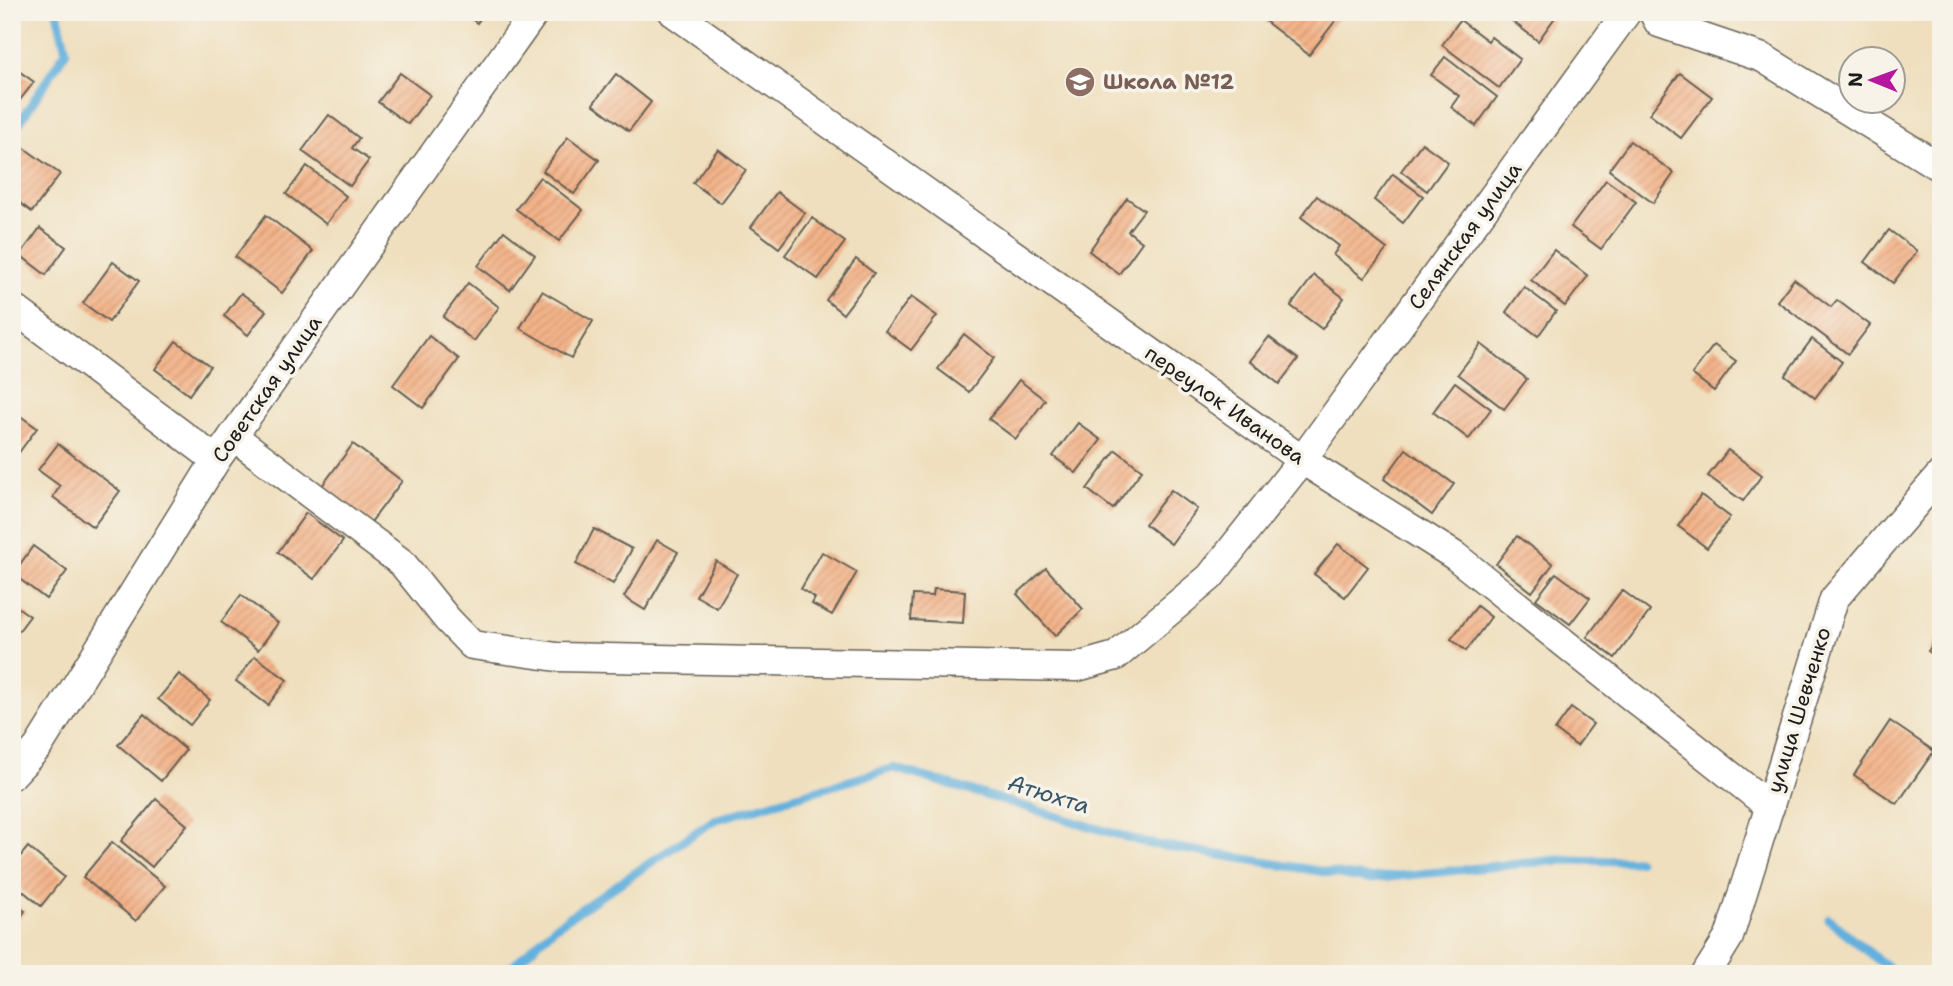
<svg xmlns="http://www.w3.org/2000/svg" width="1953" height="986" viewBox="0 0 1953 986" font-family="'Shantell Sans',sans-serif">
<style>
.lines{fill:none;stroke-linecap:round;stroke-linejoin:round}
.stream{stroke:#64b0dd;stroke-width:9}
.building{fill:url(#building-hatch)}
.minor-casing{stroke:#666055;stroke-width:31}
.minor{stroke:#fff;stroke-width:28}
.labels{text-anchor:middle;dominant-baseline:central;stroke-width:7;stroke-linejoin:round;paint-order:stroke}
.education-label{font-size:21px;font-weight:bold;fill:#785e54;stroke:#f7f3e8;text-anchor:start}
.street-label{font-size:21px;fill:#1c1c1c;stroke:#f7f3e8}
.water-label{font-size:23px;font-style:italic;fill:#395769;stroke:#f7f3e8}
</style>
<defs>
<pattern id="building-hatch" width="6" height="6" patternUnits="userSpaceOnUse" patternTransform="scale(1.75)"><rect width="6" height="6" fill="#f3b389"/><path d="M-1 1l2-2M0 6l6-6M5 7l2-2" fill="none" stroke="#d09976"/></pattern>
</defs>
<rect width="100%" height="100%" fill="#f7f3e8"/>
<filter id="ink" filterUnits="userSpaceOnUse"><feTurbulence type="fractalNoise" baseFrequency=".0143" numOctaves="2"/><feDisplacementMap in="SourceGraphic" scale="14" xChannelSelector="R" yChannelSelector="G"/><feConvolveMatrix kernelMatrix="1 2 1 2 8 2 1 2 1" color-interpolation-filters="sRGB"/></filter>
<filter id="wash" filterUnits="userSpaceOnUse"><feTurbulence type="fractalNoise" baseFrequency=".00686" numOctaves="4" result="noise"/><feDisplacementMap in="SourceGraphic" scale="28" xChannelSelector="R" yChannelSelector="G"/><feGaussianBlur stdDeviation="1.57" result="paint"/><feColorMatrix in="noise" values="0 0 0 0 0 0 0 0 0 0 0 0 0 0 0 0 0 1.4 0 .05"/><feComposite in="paint" operator="in"/></filter>
<g filter="url(#wash)">
<rect width="100%" height="100%" fill="#efdfbe"/>
<g class="lines">
<g class="stream">
<polyline points="12,134 66,51 57,12"/>
<polyline points="1829,919 1895,974"/>
<polyline points="504,974 556,926 714,820 894,768 1146,843 1369,879 1558,860 1638,861"/>
</g>
</g>
<g id="blocks">
<g class="building">
<polygon points="462,12 485,12 477,23"/>
<polygon points="1258,12 1342,12 1309,55 1256,14"/>
<polygon points="1511,12 1559,12 1538,41 1507,17"/>
<polygon points="1460,20 1488,41 1491,37 1520,59 1499,88 1442,45"/>
<polygon points="1445,57 1497,97 1476,126 1451,107 1459,96 1431,75"/>
<polygon points="12,66 34,82 12,110"/>
<polygon points="400,73 430,95 408,124 378,102"/>
<polygon points="1680,73 1712,97 1681,138 1649,114"/>
<polygon points="616,74 651,102 629,131 593,104"/>
<polygon points="329,115 359,138 352,148 369,160 350,186 302,151"/>
<polygon points="568,137 599,160 574,194 543,171"/>
<polygon points="1630,141 1674,173 1653,203 1609,170"/>
<polygon points="1422,143 1448,162 1427,191 1401,171"/>
<polygon points="20,145 60,174 32,212 12,197 12,155"/>
<polygon points="718,149 746,170 721,203 693,183"/>
<polygon points="307,166 346,196 326,224 286,194"/>
<polygon points="1393,174 1423,196 1403,223 1374,200"/>
<polygon points="540,177 583,210 559,241 516,209"/>
<polygon points="1606,180 1636,202 1601,249 1571,227"/>
<polygon points="777,192 805,213 779,248 751,227"/>
<polygon points="1317,196 1387,249 1364,278 1333,255 1339,246 1301,217"/>
<polygon points="1127,198 1144,210 1128,231 1142,242 1119,274 1089,251"/>
<polygon points="266,215 313,251 282,293 235,257"/>
<polygon points="812,218 845,242 818,279 785,255"/>
<polygon points="40,228 66,247 46,275 20,255"/>
<polygon points="1889,230 1917,251 1893,283 1865,262"/>
<polygon points="504,231 535,255 510,290 478,266"/>
<polygon points="1554,250 1588,276 1565,306 1531,280"/>
<polygon points="856,259 874,273 843,314 826,300"/>
<polygon points="113,262 139,281 109,322 83,303"/>
<polygon points="1314,275 1344,298 1322,329 1291,306"/>
<polygon points="1794,279 1831,307 1837,300 1870,325 1848,354 1777,301"/>
<polygon points="468,283 499,307 474,341 443,317"/>
<polygon points="1524,287 1556,311 1538,336 1506,312"/>
<polygon points="542,291 593,321 571,358 520,328"/>
<polygon points="241,293 266,311 248,335 224,316"/>
<polygon points="911,297 937,316 911,350 885,331"/>
<polygon points="964,334 994,358 969,392 938,369"/>
<polygon points="429,336 459,359 423,408 393,385"/>
<polygon points="1269,337 1298,359 1279,384 1250,361"/>
<polygon points="1812,339 1842,362 1815,398 1785,375"/>
<polygon points="176,341 210,366 189,395 155,369"/>
<polygon points="1481,344 1527,379 1504,409 1458,374"/>
<polygon points="1714,345 1736,361 1714,391 1692,374"/>
<polygon points="1019,380 1045,400 1016,439 989,419"/>
<polygon points="1455,382 1491,409 1469,439 1433,412"/>
<polygon points="12,410 37,428 12,462"/>
<polygon points="1078,423 1101,440 1076,473 1053,456"/>
<polygon points="58,444 120,491 93,527 53,497 60,486 38,470"/>
<polygon points="353,444 402,481 371,522 322,486"/>
<polygon points="1406,449 1454,484 1432,515 1384,479"/>
<polygon points="1116,450 1142,470 1113,509 1087,489"/>
<polygon points="1728,450 1762,475 1743,501 1708,476"/>
<polygon points="1171,490 1197,509 1171,544 1145,524"/>
<polygon points="1701,495 1730,517 1707,548 1678,526"/>
<polygon points="306,513 343,541 314,579 278,552"/>
<polygon points="594,529 632,549 613,584 576,564"/>
<polygon points="1517,536 1553,564 1532,592 1496,564"/>
<polygon points="657,540 678,552 645,610 624,597"/>
<polygon points="1338,544 1368,567 1345,597 1314,574"/>
<polygon points="33,546 67,571 46,599 13,574"/>
<polygon points="822,552 857,572 832,615 812,604 815,598 801,589"/>
<polygon points="716,561 737,574 717,608 696,596"/>
<polygon points="1046,568 1083,609 1055,636 1017,594"/>
<polygon points="1556,573 1590,598 1570,624 1536,599"/>
<polygon points="934,589 965,591 963,623 911,620 913,595 933,596"/>
<polygon points="1622,590 1650,611 1615,658 1587,637"/>
<polygon points="241,595 278,623 258,650 221,622"/>
<polygon points="12,603 30,616 12,640"/>
<polygon points="1477,606 1491,617 1466,651 1451,639"/>
<polygon points="1941,632 1941,660 1928,651"/>
<polygon points="255,656 287,680 268,705 236,681"/>
<polygon points="179,674 210,700 190,725 158,699"/>
<polygon points="1571,708 1593,724 1577,746 1555,730"/>
<polygon points="144,714 186,750 161,781 118,745"/>
<polygon points="1890,721 1934,751 1897,804 1854,775"/>
<polygon points="156,799 187,825 152,867 121,841"/>
<polygon points="112,842 165,886 136,921 83,877"/>
<polygon points="28,847 64,877 41,906 12,882 12,866"/>
<polygon points="12,902 25,911 12,929"/>
</g>
</g>
</g>
<g filter="url(#ink)">
<use href="#blocks" fill-opacity="0" stroke="#666055" stroke-width="2"/>
<g class="lines">
<g class="minor-casing">
<g id="minor">
<polyline points="673,12 1302,460 1455,556 1770,807"/>
<polyline points="1653,12 1659,23 1763,58 1941,168"/>
<polyline points="12,307 216,460"/>
<polyline points="233,436 402,563 447,619 472,645 557,657 1077,667 1116,656 1210,577 1302,460 1627,12"/>
<polyline points="12,775 38,747 216,460 535,12"/>
<polyline points="1706,974 1729,937 1834,599 1941,474"/>
</g>
</g>
<use href="#minor" class="minor"/>
</g>
</g>
<defs>
<g id="school-disc" transform="scale(1.575)"><circle r="9.5" fill="#8d6e63" stroke="#f7f3e8"/><path d="M0-5L7-2L0 1L-7-2ZM-4 1L0 2.5L4 1V4Q0 6-4 4Z" fill="#fff"/></g>
</defs>
<g fill-rule="evenodd">
<use href="#school-disc" x="1080" y="82"/>
</g>
<g class="labels">
<g class="education-label">
<text x="1103" y="82">Школа №12</text>
</g>
<g class="street-label">
<text transform="translate(1465 236) rotate(-54)">Селянская улица</text>
<text transform="translate(267 389) rotate(-55)">Советская улица</text>
<text transform="translate(1225 405) rotate(35)">переулок Иванова</text>
<text transform="translate(1799 710) rotate(-73)">улица Шевченко</text>
</g>
<g class="water-label">
<text transform="translate(1049 794) rotate(17)">Атюхта</text>
</g>
</g>
<rect width="1953" height="986" fill="none" stroke="#f7f3e8" stroke-width="42"/>
<g transform="translate(1872 80) rotate(271)"><circle r="33" fill="#f7f3e8" stroke="#9f9d96" stroke-width="2"/>
<path d="M0-5L12 26L0 18L-12 26Z" fill="#b5179e"/>
<text y="-10" font-size="19" font-weight="bold" text-anchor="middle" fill="#1c1c1c">N</text>
</g>
</svg>
